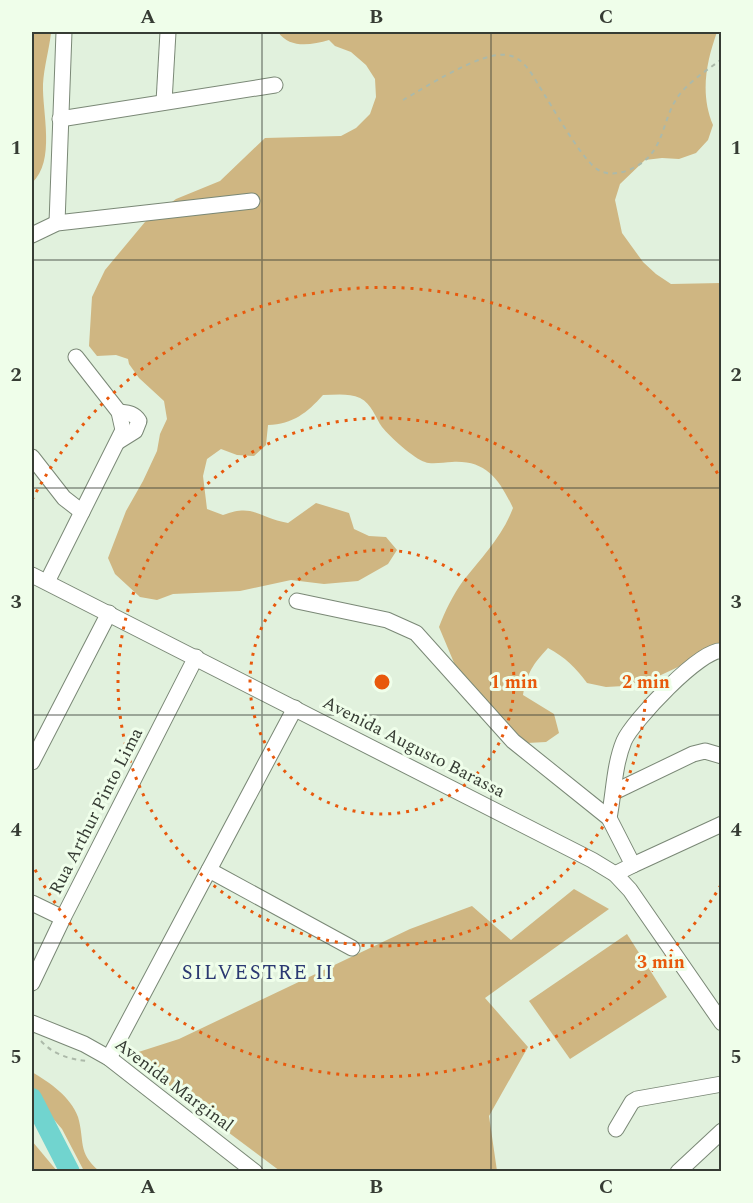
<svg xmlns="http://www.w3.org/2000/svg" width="753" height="1203" viewBox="0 0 753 1203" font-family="Spectral,serif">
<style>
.green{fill:#cfb682}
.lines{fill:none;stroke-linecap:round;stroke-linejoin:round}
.river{stroke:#71d4cf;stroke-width:20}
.minor-casing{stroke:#7a8876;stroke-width:17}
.path{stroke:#acb9a9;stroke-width:2;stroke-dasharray:4.5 4.5;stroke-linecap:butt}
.minor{stroke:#fff;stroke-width:15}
.grid{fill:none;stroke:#363c34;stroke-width:1.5;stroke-opacity:0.55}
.ring{fill:none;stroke:#e8590c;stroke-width:3;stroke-dasharray:3 6}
.labels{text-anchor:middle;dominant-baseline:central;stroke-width:6;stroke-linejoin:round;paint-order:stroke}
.street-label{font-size:18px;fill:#363c34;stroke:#effeea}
.quarter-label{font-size:21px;letter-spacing:1.5px;fill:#2b3972;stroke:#effeea}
.centre{fill:#e8590c;stroke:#effeea;stroke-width:3}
.ring-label{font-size:18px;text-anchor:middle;font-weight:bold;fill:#e8590c;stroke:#effeea;stroke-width:6;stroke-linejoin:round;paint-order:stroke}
.neatline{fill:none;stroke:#363c34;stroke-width:2}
.grid-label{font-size:20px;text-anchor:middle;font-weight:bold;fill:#363c34}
</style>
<rect width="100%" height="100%" fill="#e1f1dd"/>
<g class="green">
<path d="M 32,32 L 51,33 C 49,50 44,67 43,84 C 42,112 56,161 32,183 Z"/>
<path d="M 278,32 L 717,32 C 706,63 700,94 713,125 L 708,140 L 696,153 L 679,159 L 662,158 L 645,160 L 620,184 L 615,200 L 622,233 L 643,262 L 656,274 L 671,284 L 721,283 L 721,659 L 693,660 L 661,675 L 624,686 L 606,687 L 587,683 C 576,668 565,657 548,648 C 533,664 527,673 523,695 L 554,714 L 559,733 L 546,742 L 527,743 L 484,703 L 460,677 L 439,627 C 445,611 453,595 463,581 C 482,557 502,537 513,508 C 499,479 486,460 452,462 C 444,462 432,465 425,462 C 414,459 389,436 382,427 C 375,417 372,404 360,398 C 349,393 335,395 323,395 C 307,413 293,424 268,425 L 266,445 L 254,456 L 237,455 L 221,449 L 207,459 L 203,476 L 207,509 L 223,515 C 254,503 258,518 288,523 L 316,503 L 349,513 L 354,529 L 369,536 L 386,537 L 397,550 L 388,564 L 358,581 L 324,584 L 291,580 L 240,591 L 173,594 L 157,600 L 140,597 L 115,574 L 108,558 L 126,511 L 143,481 L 157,451 L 160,434 L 167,419 L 164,401 L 139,378 L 129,364 L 128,359 L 116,355 L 97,356 L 89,346 L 92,297 L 105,270 L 145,222 L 176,199 L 220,181 L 265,138 L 341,136 L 356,128 L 370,114 L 376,97 L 375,79 L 366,65 L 351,52 L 335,46 L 329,40 C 311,45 290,49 278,32 Z"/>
<polygon points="574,889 609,909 485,998 528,1047 489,1116 497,1171 280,1171 126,1056 179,1039 410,929 472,906 511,940"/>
<polygon points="627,934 667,997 570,1059 529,1001"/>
<path d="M 32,1072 C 49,1082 71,1097 78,1117 C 85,1141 77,1152 99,1171 L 84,1171 L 62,1129 L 32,1094 Z"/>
<polygon points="32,1141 57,1171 32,1171"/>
</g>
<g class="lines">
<polyline class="river" points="32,1098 70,1172"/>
<g class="minor-casing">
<g id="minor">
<polyline points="164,102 168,32"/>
<polyline points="60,119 275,85"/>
<polyline points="57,223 64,32"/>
<polyline points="32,235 57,223 252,201"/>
<path d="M 119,441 L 135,431 L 139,421 C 134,413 128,413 119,412"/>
<polyline points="32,457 64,498 82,512"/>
<polyline points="32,575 592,860 615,874 630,890 722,1023"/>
<polyline points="47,582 123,430 119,412 76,357"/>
<polyline points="297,601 387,620 416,633 513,741 609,818 633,865 615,874"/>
<polyline points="32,762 109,613"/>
<polyline points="614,792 693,754 705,751 722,756"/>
<path d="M 609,818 C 614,793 614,765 624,741 C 632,722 702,647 722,651"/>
<polyline points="633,865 722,824"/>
<polyline points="209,870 352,948"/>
<polyline points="32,903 63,918"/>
<polyline points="32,983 63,918 196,657"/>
<polyline points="32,1023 84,1044 109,1058 255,1172"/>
<polyline points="109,1058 295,708"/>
<polyline points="616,1129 632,1102 637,1099 722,1084"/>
<polyline points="678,1172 722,1131"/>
</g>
</g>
<g class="path">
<path d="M 403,100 C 426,87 481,51 507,55 C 523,57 532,74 539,86 C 551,104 583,163 600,171 C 614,177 631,171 643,162 C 664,146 663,119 677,98 C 688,82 706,71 722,59"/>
<path d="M 41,1041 C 54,1055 69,1059 87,1061"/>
</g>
<use href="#minor" class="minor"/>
</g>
<path class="grid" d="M 262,32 L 262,1172M 491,32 L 491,1172M 32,260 L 722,260M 32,488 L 722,488M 32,715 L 722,715M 32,943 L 722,943"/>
<g class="ring">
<circle cx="382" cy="682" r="132"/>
<circle cx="382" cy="682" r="264"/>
<path d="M721 885A395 395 0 0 1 32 864M32 500A395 395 0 0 1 721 479"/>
</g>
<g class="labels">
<g class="street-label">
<text transform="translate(414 747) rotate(27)">Avenida Augusto Barassa</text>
<text transform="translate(96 811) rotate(-63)">Rua Arthur Pinto Lima</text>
<text transform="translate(174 1085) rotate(37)">Avenida Marginal</text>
</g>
<g class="quarter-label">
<text x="258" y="973">SILVESTRE II</text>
</g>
</g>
<circle cx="382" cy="682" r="9" class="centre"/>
<g class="ring-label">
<text x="514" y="688">1 min</text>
<text x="646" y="688">2 min</text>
<text x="661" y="968">3 min</text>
</g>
<rect width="753" height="1203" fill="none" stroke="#effeea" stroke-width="66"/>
<rect x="33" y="33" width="687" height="1137" class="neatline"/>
<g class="grid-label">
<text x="148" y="23">A</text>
<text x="376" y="23">B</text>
<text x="606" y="23">C</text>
<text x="16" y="154">1</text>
<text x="736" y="154">1</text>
<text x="16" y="381">2</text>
<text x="736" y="381">2</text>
<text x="16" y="608">3</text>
<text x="736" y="608">3</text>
<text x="16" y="836">4</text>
<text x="736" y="836">4</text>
<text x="16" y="1063">5</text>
<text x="736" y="1063">5</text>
<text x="148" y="1193">A</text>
<text x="376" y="1193">B</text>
<text x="606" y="1193">C</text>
</g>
</svg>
